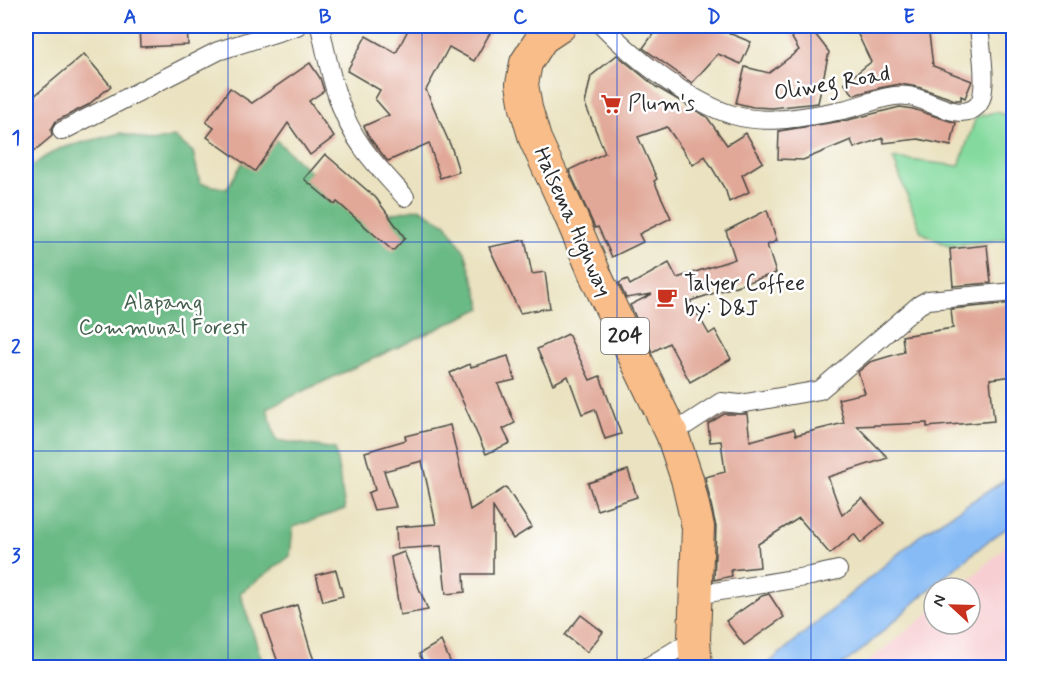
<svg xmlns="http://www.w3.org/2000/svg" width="1039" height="693" viewBox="0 0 1039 693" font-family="Mynerve,sans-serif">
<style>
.built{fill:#f7cfd3}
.green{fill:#84da9e;stroke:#588264;stroke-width:1.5}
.forest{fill:#6bba85;stroke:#4b7258;stroke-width:1.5}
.water{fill:#87bbf5;stroke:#597390;stroke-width:1.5}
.building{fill:#e1a898}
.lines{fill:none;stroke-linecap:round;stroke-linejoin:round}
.minor-casing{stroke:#484641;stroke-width:20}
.trunk-casing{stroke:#484641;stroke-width:34}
.minor{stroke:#fff;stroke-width:18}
.trunk{stroke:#f8bd88;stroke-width:32}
.grid{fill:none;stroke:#1d4ed8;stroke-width:1.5;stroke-opacity:0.55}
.labels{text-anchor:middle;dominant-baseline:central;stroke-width:5;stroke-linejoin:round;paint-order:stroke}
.shield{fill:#fff;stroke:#6b6b6b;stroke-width:1.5}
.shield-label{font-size:21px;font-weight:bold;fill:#2b2b2b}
.street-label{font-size:22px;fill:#2b2b2b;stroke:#fff}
.poi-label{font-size:22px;fill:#2b2b2b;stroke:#fff;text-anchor:start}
.park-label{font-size:22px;fill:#46604e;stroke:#fff}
.neatline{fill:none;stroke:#1d4ed8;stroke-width:2}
.grid-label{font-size:20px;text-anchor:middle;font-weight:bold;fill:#1d4ed8}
</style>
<rect width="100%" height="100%" fill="#fff"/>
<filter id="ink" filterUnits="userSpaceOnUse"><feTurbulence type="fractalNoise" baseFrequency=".0167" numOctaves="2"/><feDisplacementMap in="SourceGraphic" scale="12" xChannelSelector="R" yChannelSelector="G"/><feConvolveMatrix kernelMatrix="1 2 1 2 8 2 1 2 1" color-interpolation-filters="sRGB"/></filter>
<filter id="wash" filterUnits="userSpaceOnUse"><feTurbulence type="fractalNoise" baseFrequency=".008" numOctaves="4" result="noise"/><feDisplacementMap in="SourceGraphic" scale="24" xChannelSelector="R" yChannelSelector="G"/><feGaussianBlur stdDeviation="1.35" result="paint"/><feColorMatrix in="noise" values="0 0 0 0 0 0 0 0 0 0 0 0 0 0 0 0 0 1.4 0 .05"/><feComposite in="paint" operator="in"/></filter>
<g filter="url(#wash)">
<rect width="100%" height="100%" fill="#eae2c0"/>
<polygon class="built" points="1013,539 1013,667 861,667 934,609 934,624 970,624 970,588 960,588"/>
<polygon class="green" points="995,112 1013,117 1013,238 948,246 921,232 893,158 959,166 976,117"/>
<polygon class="forest" points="121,133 152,142 174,137 193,152 200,183 227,189 244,160 275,139 325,186 373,218 419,208 446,224 465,252 482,308 267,408 276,440 335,449 345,509 293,527 290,556 240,593 264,667 26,668 26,171 43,158 61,148"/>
<polygon class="water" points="1013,475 1013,524 988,541 931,588 862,650 839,667 764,667 924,532"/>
<g id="blocks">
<g class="building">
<polygon points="139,26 187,26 188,45 140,47"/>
<polygon points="410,26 494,26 474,61 449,47 426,90 452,149 459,172 440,178 429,143 388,161 386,159 369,137 364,126 389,115 375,99 380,90 347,71 366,36 396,53"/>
<polygon points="659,26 711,26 751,42 741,64 718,54 692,83 643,48"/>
<polygon points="785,26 809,26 829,52 818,103 772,108 753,107 736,103 745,67 769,73 799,50"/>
<polygon points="854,26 928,26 933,66 972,81 965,98 961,96 961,100 955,100 918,87 900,84 879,88 854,95 844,83 871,62"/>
<polygon points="84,54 111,86 88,105 56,121 51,130 52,136 26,158 26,103"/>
<polygon points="617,55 656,87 707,117 727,145 746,133 763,162 742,175 749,192 729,202 726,191 705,156 693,165 667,127 638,137 657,179 654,181 671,218 639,234 643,242 612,257 598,227 595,228 569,170 605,153 585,104 591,76"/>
<polygon points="310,63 320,78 324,91 309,101 334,137 310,155 288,123 255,171 207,137 214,128 206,122 230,88 252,103"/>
<polygon points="900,107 913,109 956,123 951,146 918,139 884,143 883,138 854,148 851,140 803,160 778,159 779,131 848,120"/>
<polygon points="325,154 376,198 405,238 393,251 337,202 335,205 304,179"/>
<polygon points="767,210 777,241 767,245 776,273 690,301 709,334 715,330 731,359 690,382 669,343 652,352 630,305 652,294 626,298 619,283 627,279 630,285 669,263 677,278 735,259 726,231"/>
<polygon points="525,240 532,274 545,272 550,308 520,313 489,247"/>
<polygon points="987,245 991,283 953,286 950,249"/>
<polygon points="1014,303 1014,376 990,379 994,421 927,427 927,423 857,426 888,458 828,477 842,515 862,498 884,523 861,543 854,534 830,554 799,518 758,544 760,567 731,570 732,576 714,580 716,527 705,477 725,472 721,441 710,442 708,424 724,414 747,414 750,441 794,429 796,435 844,423 838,399 865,393 858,372 870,362 904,352 902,336 953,328 951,309"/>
<polygon points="568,334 590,380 600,376 621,434 605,439 595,409 582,414 568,376 553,384 537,349"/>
<polygon points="508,356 515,380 498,384 515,423 503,429 510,443 486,454 450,373 470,364 471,367"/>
<polygon points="450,425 470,510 506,487 532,527 513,539 493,507 493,574 464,574 465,592 446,594 441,546 397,549 396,527 436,524 422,461 384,471 396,507 374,510 368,493 375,490 365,452 406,440 405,436"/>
<polygon points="628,470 637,497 597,510 588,483"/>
<polygon points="404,552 428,610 400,615 391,557"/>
<polygon points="336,570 343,596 323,601 316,575"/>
<polygon points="769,594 784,617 744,645 726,621 762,596"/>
<polygon points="297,605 311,652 317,668 280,668 269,637 262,616"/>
<polygon points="581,615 603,632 587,652 565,635"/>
<polygon points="441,641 453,668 427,668 419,654"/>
</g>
</g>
</g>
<g filter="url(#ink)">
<use href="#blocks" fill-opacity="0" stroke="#484641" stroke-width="1.5"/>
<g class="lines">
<g class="minor-casing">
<g id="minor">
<path d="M 320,26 C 329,67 337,113 363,148 C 375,165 391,181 405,197"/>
<path d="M 603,26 C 634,58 689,102 733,115 C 766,125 804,117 837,111 C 860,108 885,93 908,96 C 928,98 959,123 977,106 C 990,93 980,43 979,26"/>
<polyline points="62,131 218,51 297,26"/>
<polyline points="672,434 721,402 740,404 820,390 919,305 928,300 1014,292"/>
<polyline points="696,595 811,576 838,570"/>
<polyline points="646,668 694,639"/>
</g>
</g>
<g class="trunk-casing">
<polyline id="trunk" points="560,26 542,38 526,63 522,84 526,108 535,139 570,215 598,281 672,434 687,479 698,527 694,639 696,668"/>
</g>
<use href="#minor" class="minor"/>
<use href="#trunk" class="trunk"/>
</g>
</g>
<path class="grid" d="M 228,26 L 228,668M 422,26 L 422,668M 617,26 L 617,668M 811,26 L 811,668M 26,242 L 1014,242M 26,451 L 1014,451"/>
<defs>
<g id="supermarket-bare" transform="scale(1.62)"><path d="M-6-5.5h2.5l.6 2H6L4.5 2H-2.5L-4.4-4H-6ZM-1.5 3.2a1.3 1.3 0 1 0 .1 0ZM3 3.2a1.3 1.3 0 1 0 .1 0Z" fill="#c8321e" stroke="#fff" stroke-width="2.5" paint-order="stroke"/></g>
<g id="cafe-bare" transform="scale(1.62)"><path d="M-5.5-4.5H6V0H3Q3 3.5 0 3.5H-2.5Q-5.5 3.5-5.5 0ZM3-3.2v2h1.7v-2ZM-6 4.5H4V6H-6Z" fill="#c8321e" stroke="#fff" stroke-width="2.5" paint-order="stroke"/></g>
</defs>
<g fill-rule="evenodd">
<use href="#supermarket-bare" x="611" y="104"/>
<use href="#cafe-bare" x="667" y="297"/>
</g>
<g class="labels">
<rect class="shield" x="601" y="318" width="48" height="36" rx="4.5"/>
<g class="shield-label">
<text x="625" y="336">204</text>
</g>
<g class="street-label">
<text transform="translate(832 84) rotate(-10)">Oliweg Road</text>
<text transform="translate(572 222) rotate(66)">Halsema Highway</text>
</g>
<g class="poi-label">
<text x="628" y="104">Plum's</text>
<text x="684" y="284">Talyer Coffee<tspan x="684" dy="25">by: D&amp;J</tspan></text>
</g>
<g class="park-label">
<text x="163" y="303">Alapang<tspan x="163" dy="25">Communal Forest</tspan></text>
</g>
</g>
<rect width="1039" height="693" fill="none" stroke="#fff" stroke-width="66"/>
<g transform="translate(952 606) rotate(292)"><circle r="28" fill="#ffffff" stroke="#aaaaaa" stroke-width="1.5"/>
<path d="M0-4.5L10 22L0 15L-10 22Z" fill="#c8321e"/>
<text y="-9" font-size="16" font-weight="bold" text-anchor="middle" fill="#2b2b2b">N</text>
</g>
<rect x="33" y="33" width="973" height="627" class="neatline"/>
<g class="grid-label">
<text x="130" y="23">A</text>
<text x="325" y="23">B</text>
<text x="520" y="23">C</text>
<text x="714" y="23">D</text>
<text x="909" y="23">E</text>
<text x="16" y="144">1</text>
<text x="16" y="353">2</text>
<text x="16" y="562">3</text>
</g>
</svg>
